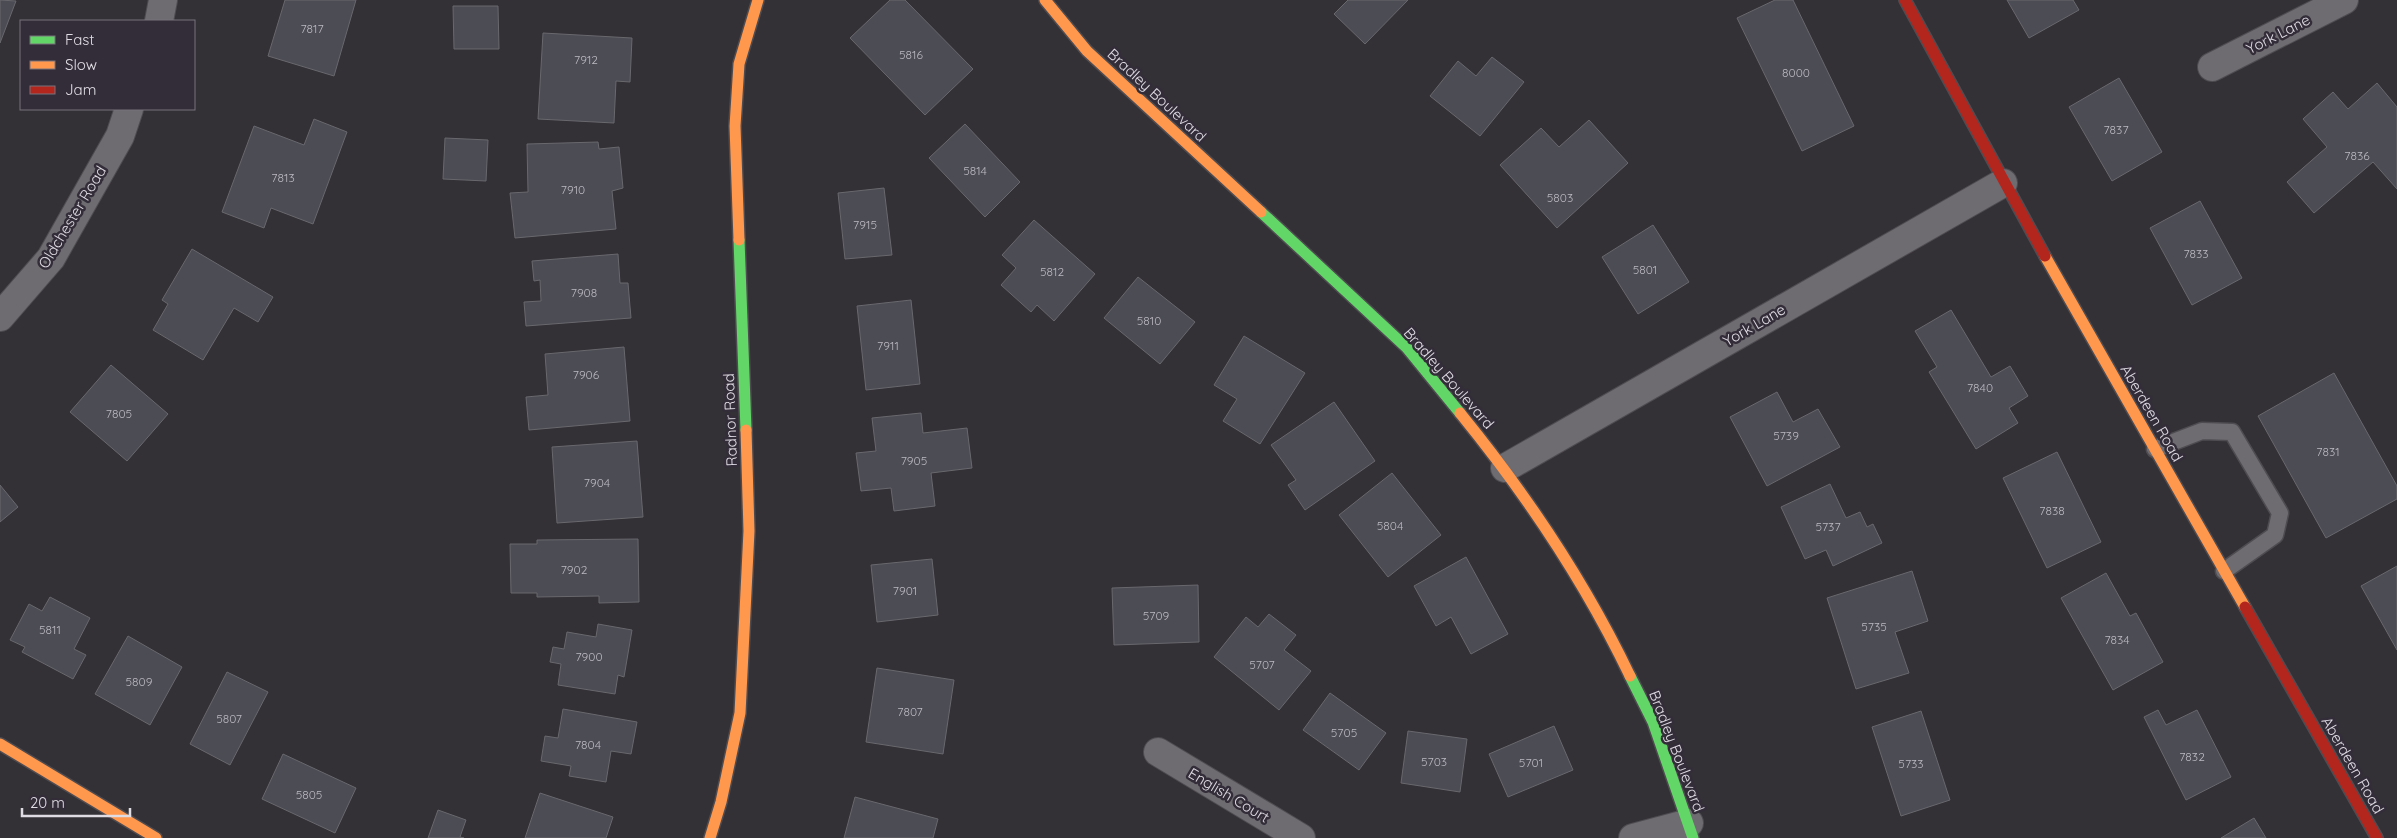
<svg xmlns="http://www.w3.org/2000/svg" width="2397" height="838" viewBox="0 0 2397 838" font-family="Quicksand,sans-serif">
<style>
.building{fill:#4c4c55;stroke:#68686d}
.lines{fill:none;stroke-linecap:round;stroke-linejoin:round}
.lane-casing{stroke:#4f4c51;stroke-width:19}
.street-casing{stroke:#4f4c51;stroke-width:30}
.fast-casing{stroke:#4f4c51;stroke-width:14}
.slow-casing{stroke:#4f4c51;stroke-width:14}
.jam-casing{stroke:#4f4c51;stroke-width:14}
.lane{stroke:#6e6c70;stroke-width:16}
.street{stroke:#6e6c70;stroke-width:28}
.fast{stroke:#63d668;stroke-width:11}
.slow{stroke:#ff974d;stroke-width:11}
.jam{stroke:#b3261e;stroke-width:11}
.labels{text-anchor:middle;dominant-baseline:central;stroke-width:5;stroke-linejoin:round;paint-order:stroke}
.number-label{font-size:12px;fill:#bbb8c0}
.street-label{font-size:15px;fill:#e0dce4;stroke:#332d39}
</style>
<rect width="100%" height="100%" fill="#333036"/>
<g class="building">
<polygon points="0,0 16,1 0,43"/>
<polygon points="285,0 356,0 334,76 268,56"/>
<polygon points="890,0 905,0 973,69 925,115 850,38"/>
<polygon points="1348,0 1408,0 1365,44 1334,14"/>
<polygon points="1775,0 1793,0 1854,126 1802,151 1737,18"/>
<polygon points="2007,0 2073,0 2079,10 2029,38"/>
<polygon points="453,6 498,6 499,49 454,49"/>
<polygon points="543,33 632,38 630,82 616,81 614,123 538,119"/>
<polygon points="1492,57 1524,82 1480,136 1430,96 1458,61 1476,76"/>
<polygon points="2119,78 2162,152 2112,181 2069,107"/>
<polygon points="2377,83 2397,107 2397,189 2373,162 2314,213 2287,182 2327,147 2303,119 2333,92 2348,109"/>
<polygon points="314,119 347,132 313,224 271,208 264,228 222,212 254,126 304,145"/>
<polygon points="1589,120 1628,163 1557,228 1500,165 1541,128 1559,147"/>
<polygon points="965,124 1020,182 985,217 929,158"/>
<polygon points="445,138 488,140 486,181 443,179"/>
<polygon points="598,142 599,149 619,147 623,188 612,191 616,229 515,238 510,193 528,192 527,144"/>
<polygon points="884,188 892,255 845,259 838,193"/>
<polygon points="2200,201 2242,278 2192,305 2150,228"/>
<polygon points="1034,220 1095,274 1054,321 1037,305 1031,312 1001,285 1016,268 1002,255"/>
<polygon points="1653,225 1689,282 1638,314 1602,257"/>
<polygon points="192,249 273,297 258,322 234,308 203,360 153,330 168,304 162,300"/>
<polygon points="618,254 620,283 628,283 631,318 526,326 524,302 541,301 540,280 534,281 532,261"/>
<polygon points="1138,277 1195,322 1160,364 1104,318"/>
<polygon points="911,300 920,384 866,390 857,306"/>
<polygon points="1951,310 1991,377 2010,366 2028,396 2009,408 2018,423 1976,449 1929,372 1937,367 1915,331"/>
<polygon points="1244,336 1305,373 1260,444 1223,421 1237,399 1214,385"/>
<polygon points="624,347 630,421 529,430 526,397 548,395 545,354"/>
<polygon points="111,365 168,414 127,461 70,412"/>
<polygon points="2334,373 2397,486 2397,499 2326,538 2258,416"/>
<polygon points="1777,392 1793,422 1818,409 1840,447 1767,486 1730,417"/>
<polygon points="1334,402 1375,461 1305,510 1288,485 1296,480 1271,445"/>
<polygon points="921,413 923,433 967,428 972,468 931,473 935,506 894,511 891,488 861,491 856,453 876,451 872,418"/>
<polygon points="637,441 643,517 557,523 552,447"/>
<polygon points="2057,452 2101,542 2047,568 2003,478"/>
<polygon points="1392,473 1441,535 1388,577 1339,515"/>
<polygon points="1830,484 1846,518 1860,512 1867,527 1873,524 1882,543 1833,566 1826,550 1805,559 1781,507"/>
<polygon points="0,485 18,507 0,522"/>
<polygon points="638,539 639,602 599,603 599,596 537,597 537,593 511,593 510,544 537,544 537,540"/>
<polygon points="1466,557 1508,634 1471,654 1451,617 1436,626 1414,586"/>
<polygon points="932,559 938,615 877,622 871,565"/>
<polygon points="2397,566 2397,650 2361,586"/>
<polygon points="1912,571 1928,621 1895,632 1909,673 1856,689 1827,598"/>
<polygon points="2106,573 2130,616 2136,613 2163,662 2113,690 2061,598"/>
<polygon points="1198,585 1199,642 1114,645 1112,588"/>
<polygon points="50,597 90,618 74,649 86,655 73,679 22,652 25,647 10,640 29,604 42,611"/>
<polygon points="1269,614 1296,635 1284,650 1311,671 1279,710 1214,657 1246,617 1258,627"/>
<polygon points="598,624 632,630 624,677 618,675 615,694 558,685 561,664 550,662 553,647 564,649 567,632 596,637"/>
<polygon points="128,636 182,667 150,725 95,694"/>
<polygon points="877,668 954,680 943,754 866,742"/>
<polygon points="227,672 268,692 230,765 190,744"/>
<polygon points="1330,693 1386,733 1359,770 1303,730"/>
<polygon points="563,709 637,722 631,754 611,751 606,782 569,776 571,766 541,761 545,736 558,738"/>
<polygon points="2158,710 2166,725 2197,710 2231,777 2186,800 2144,717"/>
<polygon points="1921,711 1950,800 1901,816 1872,727"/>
<polygon points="1554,726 1573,770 1508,797 1489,754"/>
<polygon points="1408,731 1467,739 1460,792 1401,783"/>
<polygon points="283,754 356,788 335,833 262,799"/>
<polygon points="540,793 613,817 606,838 525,838"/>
<polygon points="855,797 938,819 933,838 844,838"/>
<polygon points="438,810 466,820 460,837 464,838 428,838"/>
<polygon points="2254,818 2266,838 2221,838"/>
</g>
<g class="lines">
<g class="lane-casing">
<polyline id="lane" points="2155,449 2202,431 2232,432 2280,513 2275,535 2224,571"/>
</g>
<g class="street-casing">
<g id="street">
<polyline points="159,21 163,0"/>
<polyline points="2212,67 2344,0"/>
<polyline points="0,317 51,258 120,136 129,109"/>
<polyline points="1505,468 2003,183"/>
<polyline points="1158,752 1301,838"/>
<polyline points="1633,838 1689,823"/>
</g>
</g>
<g class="fast-casing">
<g id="fast">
<polyline points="1261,212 1407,348 1460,413"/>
<polyline points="739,240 746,430"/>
<polyline points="1630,676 1653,722 1693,838"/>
</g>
</g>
<g class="slow-casing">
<g id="slow">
<polyline points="1045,0 1087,51 1261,212"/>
<polyline points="739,240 735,126 739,64 758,0"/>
<polyline points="2045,256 2245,607"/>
<path d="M 1460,413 C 1526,494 1585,582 1630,676"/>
<polyline points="0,744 156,838"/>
<polyline points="710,838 721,802 740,713 749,531 746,430"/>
</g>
</g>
<g class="jam-casing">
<g id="jam">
<polyline points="1905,0 2045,256"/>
<polyline points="2245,607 2377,838"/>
</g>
</g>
<use href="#lane" class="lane"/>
<use href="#street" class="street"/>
<use href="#fast" class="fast"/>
<use href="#slow" class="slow"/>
<use href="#jam" class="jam"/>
</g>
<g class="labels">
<g class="number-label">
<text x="312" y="28">7817</text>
<text x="911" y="54">5816</text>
<text x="586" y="59">7912</text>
<text x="1796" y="72">8000</text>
<text x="2116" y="129">7837</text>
<text x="2357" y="155">7836</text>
<text x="975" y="170">5814</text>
<text x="283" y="177">7813</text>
<text x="573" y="189">7910</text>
<text x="1560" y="197">5803</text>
<text x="865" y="224">7915</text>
<text x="2196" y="253">7833</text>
<text x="1645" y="269">5801</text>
<text x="1052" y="271">5812</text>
<text x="584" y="292">7908</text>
<text x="1149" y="320">5810</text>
<text x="888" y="345">7911</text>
<text x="586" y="374">7906</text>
<text x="1980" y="387">7840</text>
<text x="119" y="413">7805</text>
<text x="1786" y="435">5739</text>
<text x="2328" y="451">7831</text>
<text x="914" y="460">7905</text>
<text x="597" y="482">7904</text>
<text x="2052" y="510">7838</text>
<text x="1390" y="525">5804</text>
<text x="1828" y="526">5737</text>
<text x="574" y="569">7902</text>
<text x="905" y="590">7901</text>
<text x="1156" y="615">5709</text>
<text x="1874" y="626">5735</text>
<text x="50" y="629">5811</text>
<text x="2117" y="639">7834</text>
<text x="589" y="656">7900</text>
<text x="1262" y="664">5707</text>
<text x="139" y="681">5809</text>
<text x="910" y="711">7807</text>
<text x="229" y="718">5807</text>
<text x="1344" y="732">5705</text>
<text x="588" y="744">7804</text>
<text x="2192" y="756">7832</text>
<text x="1434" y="761">5703</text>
<text x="1531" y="762">5701</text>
<text x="1911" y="763">5733</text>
<text x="309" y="794">5805</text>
</g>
<g class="street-label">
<text transform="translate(2278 34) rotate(-27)">York Lane</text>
<text transform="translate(1157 95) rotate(43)">Bradley Boulevard</text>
<text transform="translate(72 217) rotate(-59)">Oldchester Road</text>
<text transform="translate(1754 325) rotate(-30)">York Lane</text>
<text transform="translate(1449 378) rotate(49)">Bradley Boulevard</text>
<text transform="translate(2152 413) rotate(60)">Aberdeen Road</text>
<text transform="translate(730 420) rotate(-92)">Radnor Road</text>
<text transform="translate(1677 751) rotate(69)">Bradley Boulevard</text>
<text transform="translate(2353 765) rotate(60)">Aberdeen Road</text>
<text transform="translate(1229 795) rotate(31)">English Court</text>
</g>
</g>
<rect x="20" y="20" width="175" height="90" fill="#332d39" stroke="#78737d"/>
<rect x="30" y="36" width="25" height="8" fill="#63d668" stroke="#78737d"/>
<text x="65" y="45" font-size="15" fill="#e0dce4">Fast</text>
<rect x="30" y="61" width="25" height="8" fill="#ff974d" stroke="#78737d"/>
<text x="65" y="70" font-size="15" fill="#e0dce4">Slow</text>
<rect x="30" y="86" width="25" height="8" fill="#b3261e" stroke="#78737d"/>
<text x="65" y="95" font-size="15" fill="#e0dce4">Jam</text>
<path d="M22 808v8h108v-8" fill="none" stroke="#e0dce4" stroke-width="2.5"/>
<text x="30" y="808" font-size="15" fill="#e0dce4" stroke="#332d39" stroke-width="4" paint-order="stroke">20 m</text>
</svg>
